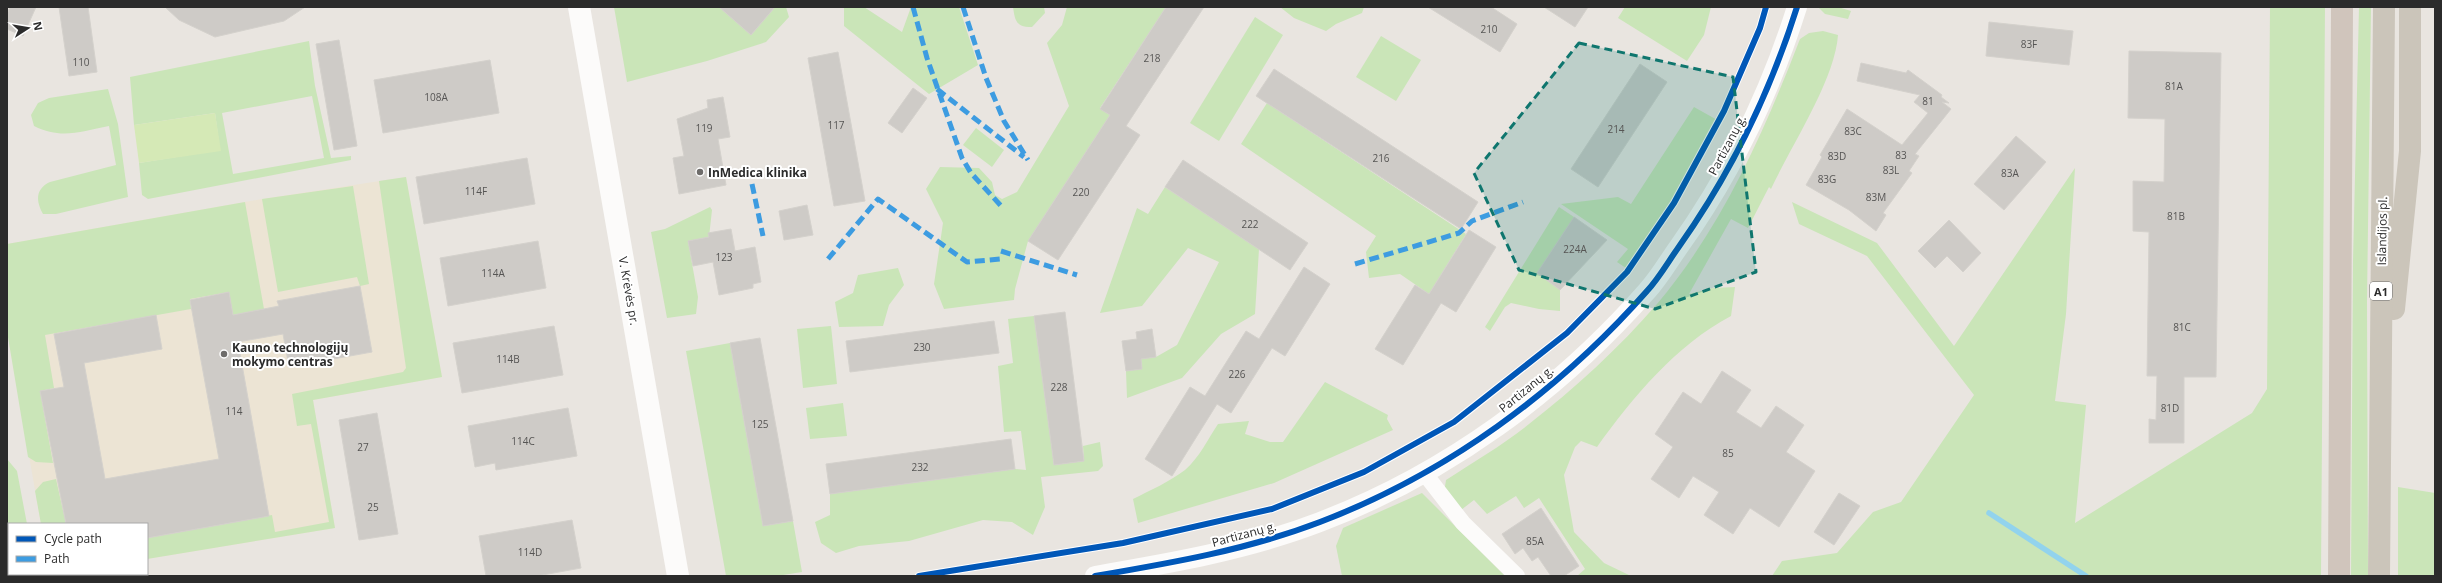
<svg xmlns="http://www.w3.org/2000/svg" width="2442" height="583" viewBox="0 0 2442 583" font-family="'Open Sans',sans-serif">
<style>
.education{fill:#ece4d4}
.green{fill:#cae5b8;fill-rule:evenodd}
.pitch{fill:#d5e9b6}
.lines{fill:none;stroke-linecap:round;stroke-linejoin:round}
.stream{stroke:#92d3ed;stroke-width:5.5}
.building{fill:#cecbc7;stroke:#d4d1cc}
.minor{stroke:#fcfbfa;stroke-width:16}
.tertiary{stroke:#fcfbfa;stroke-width:20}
.secondary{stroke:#fcfbfa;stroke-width:22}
.trunk{stroke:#cbc5ba;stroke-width:22}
.motorway{stroke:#d0c5bc;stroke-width:22}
.quiet{stroke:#3d9ce1;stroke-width:5;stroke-dasharray:10 5;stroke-linecap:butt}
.cycleway-casing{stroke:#fff;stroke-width:8}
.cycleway{stroke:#0057b8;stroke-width:6}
.marked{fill:#0f766e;fill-opacity:0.2;stroke:#0f766e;stroke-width:3;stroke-dasharray:8 5;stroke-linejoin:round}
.poi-dot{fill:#6e6c6a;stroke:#fff;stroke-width:1.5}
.labels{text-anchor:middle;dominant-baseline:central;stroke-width:4;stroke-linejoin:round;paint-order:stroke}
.number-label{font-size:10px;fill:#565554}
.shield{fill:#fff;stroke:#6b6b6b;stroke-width:1}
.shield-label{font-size:11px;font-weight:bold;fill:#2b2b2b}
.street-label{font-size:12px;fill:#2b2b2b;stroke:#fff}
.poi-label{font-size:12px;font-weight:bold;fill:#2b2b2b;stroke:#fff;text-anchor:start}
</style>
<rect width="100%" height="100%" fill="#e9e5e0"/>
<polygon class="education" points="406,177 442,377 313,400 335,528 147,559 147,524 41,524 7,331 7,244 262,199"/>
<g class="green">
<polygon points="614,7 719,7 751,35 775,7 786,7 789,17 766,42 707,61 627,82"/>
<polygon points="844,7 864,7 902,32 911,7 959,7 978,65 929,94 844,26"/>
<path d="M 1013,7 L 1044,7 L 1045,13 L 1032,27 C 1016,27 1015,21 1013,7 Z"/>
<polygon points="1067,7 1166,7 1100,108 1110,115 1028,241 1015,289 1014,300 944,309 934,284 943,223 926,189 940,167 979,168 992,182 995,195 1002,199 1017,192 1069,106 1047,43 1062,25"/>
<polygon points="1280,7 1364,7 1362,13 1336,24 1326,31 1294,18"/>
<polygon points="1625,7 1711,7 1704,35 1687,61 1618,18"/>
<polygon points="1818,7 1838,7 1851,11 1848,19 1825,14"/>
<polygon points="2270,7 2325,7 2321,576 1772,576 1782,561 1837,553 1873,512 1901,502 1974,395 1867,256 1799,224 1792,202 1877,243 1954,346 2075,168 2066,314 2055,401 2086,405 2075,523 2252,413 2267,389"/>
<polygon points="2359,7 2371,7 2367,301 2368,576 2351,576 2353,261"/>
<polygon points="1255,17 1283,35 1219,141 1190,123"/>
<path d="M 1823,31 L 1838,35 C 1835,80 1791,146 1771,189 L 1769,187 L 1748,228 L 1731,219 L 1689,294 L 1713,288 L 1735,287 L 1731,316 C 1676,345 1633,397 1597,447 L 1581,441 L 1575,447 L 1564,475 L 1574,532 L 1604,563 L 1631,576 L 1577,576 L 1585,569 L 1539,498 L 1524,508 L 1516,496 L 1487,514 L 1474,500 L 1461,510 L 1444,493 L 1446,480 C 1473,462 1503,445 1529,424 C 1574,389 1619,348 1657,304 C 1722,227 1764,132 1800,39 L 1809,33 Z"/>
<polygon points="1381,36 1421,60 1396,101 1356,77"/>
<path d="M 309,41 L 315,86 L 331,158 L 351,156 L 351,160 L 148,199 L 142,195 L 139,163 L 220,150 L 215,113 L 134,125 L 130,77 ZM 312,96 L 324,158 L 233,174 L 222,113 Z"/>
<path d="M 108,89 L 118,124 L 128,197 L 56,214 L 43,214 C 36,201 35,189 50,182 L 116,165 L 109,126 C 81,131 62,140 34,126 L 31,115 L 38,103 L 49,98 Z"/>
<polygon points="1267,103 1466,234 1429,294 1400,274 1369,278 1366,252 1376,236 1241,144"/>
<polygon points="1694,107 1719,121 1674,203 1626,268 1617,262 1628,249 1561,204 1618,197 1631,204"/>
<polygon points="976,128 1004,150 992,167 963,145"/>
<polygon points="406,177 442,377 313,400 335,528 147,559 147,538 272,515 275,532 329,522 311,424 297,426 292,394 403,372 406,368 379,181"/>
<polygon points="353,186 369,284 360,286 357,277 278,292 262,199"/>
<polygon points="1165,187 1259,249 1255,314 1221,334 1182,378 1127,398 1126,371 1141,369 1141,359 1156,357 1177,345 1219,262 1188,248 1142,306 1100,313 1137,208 1148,214"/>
<polygon points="245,202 264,309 233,315 229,292 190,299 191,309 45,335 54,388 40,391 53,463 36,462 28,457 7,331 7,244"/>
<polygon points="710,207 712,210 709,237 688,241 698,297 696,314 667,318 651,232 665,229"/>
<polygon points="1559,207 1574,217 1537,273 1560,290 1560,311 1539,309 1511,303 1505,307 1490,331 1485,327"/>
<polygon points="898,268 904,285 889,305 883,326 839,327 835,302 853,293 858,275"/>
<polygon points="1034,316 1054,465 1084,461 1083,446 1100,442 1103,466 1098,471 1041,477 1045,507 1033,535 1012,522 983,520 909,541 859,546 836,553 821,543 815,522 830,515 830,494 1015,469 1026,470 1021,431 1004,432 998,366 1013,363 1008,319"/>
<polygon points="831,326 837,384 803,388 797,329"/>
<polygon points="730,343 763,526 793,521 802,572 777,576 726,576 686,351"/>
<path d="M 1325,382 L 1388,415 L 1387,419 L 1393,430 L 1274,483 L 1138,523 L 1133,499 C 1151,490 1169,482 1185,470 C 1199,458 1208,439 1218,424 L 1249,421 L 1245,434 L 1270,442 L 1283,442 Z"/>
<polygon points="843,403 847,436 810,439 806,408"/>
<polygon points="7,459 17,471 27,524 9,524 9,539 7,540"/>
<polygon points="56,479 66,524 41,524 35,491 43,482"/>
<polygon points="2398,487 2435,493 2435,576 2398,576"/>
<polygon points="1422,493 1505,576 1342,576 1336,546 1343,528"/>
</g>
<polygon class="pitch" points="215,113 221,151 139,163 134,125"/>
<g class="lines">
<polyline class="stream" points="1989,513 2086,576"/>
</g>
<g class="building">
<polygon points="10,7 36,7 23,36 7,29 7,14"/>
<polygon points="59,7 88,7 97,72 69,76"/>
<polygon points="165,7 305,7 284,21 215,37 179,20"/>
<polygon points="719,7 775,7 751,35"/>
<polygon points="1166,7 1204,7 1126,126 1140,135 1058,260 1028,241 1110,115 1100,109"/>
<polygon points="1428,7 1491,7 1517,24 1500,52"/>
<polygon points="1544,7 1588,7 1575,27"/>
<polygon points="1989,22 2073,31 2069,65 1986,56"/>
<polygon points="339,40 357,146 334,150 316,44"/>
<polygon points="2129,51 2221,53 2216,377 2184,377 2184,443 2149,443 2149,419 2156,420 2157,376 2147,376 2149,232 2133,231 2133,181 2164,182 2165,119 2128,118"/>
<polygon points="838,52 865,201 834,206 808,58"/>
<polygon points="490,60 499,113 383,133 374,80"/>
<polygon points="1861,63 1906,73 1908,70 1942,95 1941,97 1949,103 1942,102 1951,109 1915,154 1919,156 1909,171 1912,173 1883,213 1886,215 1876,231 1849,210 1806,185 1822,157 1820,155 1847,109 1902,145 1928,113 1914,102 1920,95 1857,81"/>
<polygon points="1640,64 1667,82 1598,187 1571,169"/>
<polygon points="1274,69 1478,202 1461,229 1256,96"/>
<polygon points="913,88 927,98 902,133 888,123"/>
<polygon points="723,97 730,137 718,139 726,185 679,194 673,158 684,156 677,119 708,108 707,100"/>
<polygon points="2016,136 2046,162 2004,210 1974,184"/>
<polygon points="527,158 535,204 424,224 416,177"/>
<polygon points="1183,160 1308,243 1290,270 1165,187"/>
<polygon points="807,205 813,235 784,240 779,211"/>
<polygon points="1574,217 1607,240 1560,290 1537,273"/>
<polygon points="1949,220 1981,253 1963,272 1947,256 1935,268 1918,251"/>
<polygon points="731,229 735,251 755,247 761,282 753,284 753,288 719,295 713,262 693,266 688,241 709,237 708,233"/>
<polygon points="1469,230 1496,247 1456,312 1441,303 1403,365 1375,349 1415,285 1429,294"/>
<polygon points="538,241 546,288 448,306 440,258"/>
<polygon points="1304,267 1330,284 1285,356 1272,348 1231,413 1217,404 1172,476 1145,459 1190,387 1205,396 1246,331 1259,339"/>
<polygon points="360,286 372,352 289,367 283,334 238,342 269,516 147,538 147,524 66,524 40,391 64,387 54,334 156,315 162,349 84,363 105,479 219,459 190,300 229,292 233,315 279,306 277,301"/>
<polygon points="1065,312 1084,461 1054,465 1034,316"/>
<polygon points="994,321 999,353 850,372 846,341"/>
<polygon points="554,326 563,375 462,393 453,343"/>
<polygon points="1152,329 1156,357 1141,359 1142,369 1126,371 1122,341 1137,339 1136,332"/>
<polygon points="760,338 793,521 763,526 730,343"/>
<polygon points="1722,371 1751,390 1736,412 1761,428 1776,406 1804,425 1786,452 1815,471 1779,527 1750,508 1733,534 1704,515 1719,492 1693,476 1679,498 1651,479 1673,447 1655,434 1683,392 1701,404"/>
<polygon points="568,408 577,456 496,470 495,463 475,467 468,426"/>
<polygon points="377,413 398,534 359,540 339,420"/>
<polygon points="1011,439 1015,469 830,494 826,464"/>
<polygon points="1839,493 1860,506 1834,545 1814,532"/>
<polygon points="1541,508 1579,566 1564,576 1551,576 1538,557 1532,561 1523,548 1515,554 1502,534"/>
<polygon points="572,520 581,568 537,576 486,576 479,536"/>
</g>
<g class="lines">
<polyline class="minor" points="1425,474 1463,523 1517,576"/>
<path class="tertiary" d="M 1095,576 C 1171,563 1247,550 1320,522 C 1446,474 1558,392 1647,291 C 1659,278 1668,262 1678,248 C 1730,175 1770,93 1797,7"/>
<polyline class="secondary" points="579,7 678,576"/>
<g class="trunk">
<polyline points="2394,309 2410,151 2410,7"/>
<polyline points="2379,576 2384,7"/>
</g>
<polyline class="motorway" points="2339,576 2342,7"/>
<g class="quiet">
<polyline points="913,7 927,58 962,158 971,173 1003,208"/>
<polyline points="963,7 986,78 1004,121 1028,160"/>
<polyline points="937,89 1024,157"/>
<polyline points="752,184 763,236"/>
<polyline points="1001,251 1077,275"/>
<polyline points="828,259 878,199 967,262 1001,259"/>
<polyline points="1355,264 1459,233 1472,221 1523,202"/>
</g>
<g class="cycleway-casing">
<g id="cycleway">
<polyline points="919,576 1123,543 1272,509 1364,472 1454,422 1567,333 1627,272 1674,203 1724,111 1760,28 1766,7"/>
<path d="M 1095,576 C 1171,563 1247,550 1320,522 C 1446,474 1558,392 1647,291 C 1659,278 1668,262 1678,248 C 1730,175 1770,93 1797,7"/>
</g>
</g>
<use href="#cycleway" class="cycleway"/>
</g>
<path class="marked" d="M 1579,43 L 1733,77 L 1756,272 L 1655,309 L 1519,270 L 1474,173 Z"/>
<g class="poi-dot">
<circle cx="700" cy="172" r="4"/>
<circle cx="224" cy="354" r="4"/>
</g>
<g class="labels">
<g class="number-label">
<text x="1489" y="29">210</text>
<text x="2029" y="44">83F</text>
<text x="1152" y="58">218</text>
<text x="81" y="62">110</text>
<text x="2174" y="86">81A</text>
<text x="436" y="97">108A</text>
<text x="1928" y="101">81</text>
<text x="836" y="125">117</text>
<text x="704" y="128">119</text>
<text x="1616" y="129">214</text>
<text x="1853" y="131">83C</text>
<text x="1901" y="155">83</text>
<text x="1837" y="156">83D</text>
<text x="1381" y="158">216</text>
<text x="1891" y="170">83L</text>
<text x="2010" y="173">83A</text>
<text x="1827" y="179">83G</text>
<text x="476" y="191">114F</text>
<text x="1081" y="192">220</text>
<text x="1876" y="197">83M</text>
<text x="2176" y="216">81B</text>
<text x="1250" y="224">222</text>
<text x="1575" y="249">224A</text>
<text x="724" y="257">123</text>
<text x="493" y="273">114A</text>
<text x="2182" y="327">81C</text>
<text x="922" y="347">230</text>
<text x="508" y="359">114B</text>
<text x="1237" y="374">226</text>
<text x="1059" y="387">228</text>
<text x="2170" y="408">81D</text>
<text x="234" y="411">114</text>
<text x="760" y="424">125</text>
<text x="523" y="441">114C</text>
<text x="363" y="447">27</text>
<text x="1728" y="453">85</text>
<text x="920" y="467">232</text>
<text x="373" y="507">25</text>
<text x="1535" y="541">85A</text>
<text x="530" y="552">114D</text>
</g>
<rect class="shield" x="2370" y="282" width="22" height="18" rx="3"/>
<g class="shield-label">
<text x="2381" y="291">A1</text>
</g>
<g class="street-label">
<text transform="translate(1727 145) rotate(-62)">Partizanų g.</text>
<text transform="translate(2382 231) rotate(-89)">Islandijos pl.</text>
<text transform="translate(629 291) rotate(80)">V. Krėvės pr.</text>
<text transform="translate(1526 389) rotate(-39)">Partizanų g.</text>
<text transform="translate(1244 534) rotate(-15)">Partizanų g.</text>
</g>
<g class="poi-label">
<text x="708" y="172">InMedica klinika</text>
<text x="232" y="347">Kauno technologijų<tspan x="232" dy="14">mokymo centras</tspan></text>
</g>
</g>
<rect width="2442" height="583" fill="none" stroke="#2b2b2b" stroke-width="16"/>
<rect x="8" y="523" width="140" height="52" fill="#ffffff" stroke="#aaaaaa"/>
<rect x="16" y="536" width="20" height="6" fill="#0057b8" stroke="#aaaaaa"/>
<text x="44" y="543" font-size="12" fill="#2b2b2b">Cycle path</text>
<rect x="16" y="556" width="20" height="6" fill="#3d9ce1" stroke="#aaaaaa"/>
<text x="44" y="563" font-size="12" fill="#2b2b2b">Path</text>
<g transform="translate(28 28) rotate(78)" stroke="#ffffff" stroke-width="3" paint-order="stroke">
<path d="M0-3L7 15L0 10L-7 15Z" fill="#2b2b2b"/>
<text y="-6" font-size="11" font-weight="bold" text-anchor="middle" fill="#2b2b2b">N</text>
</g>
</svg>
